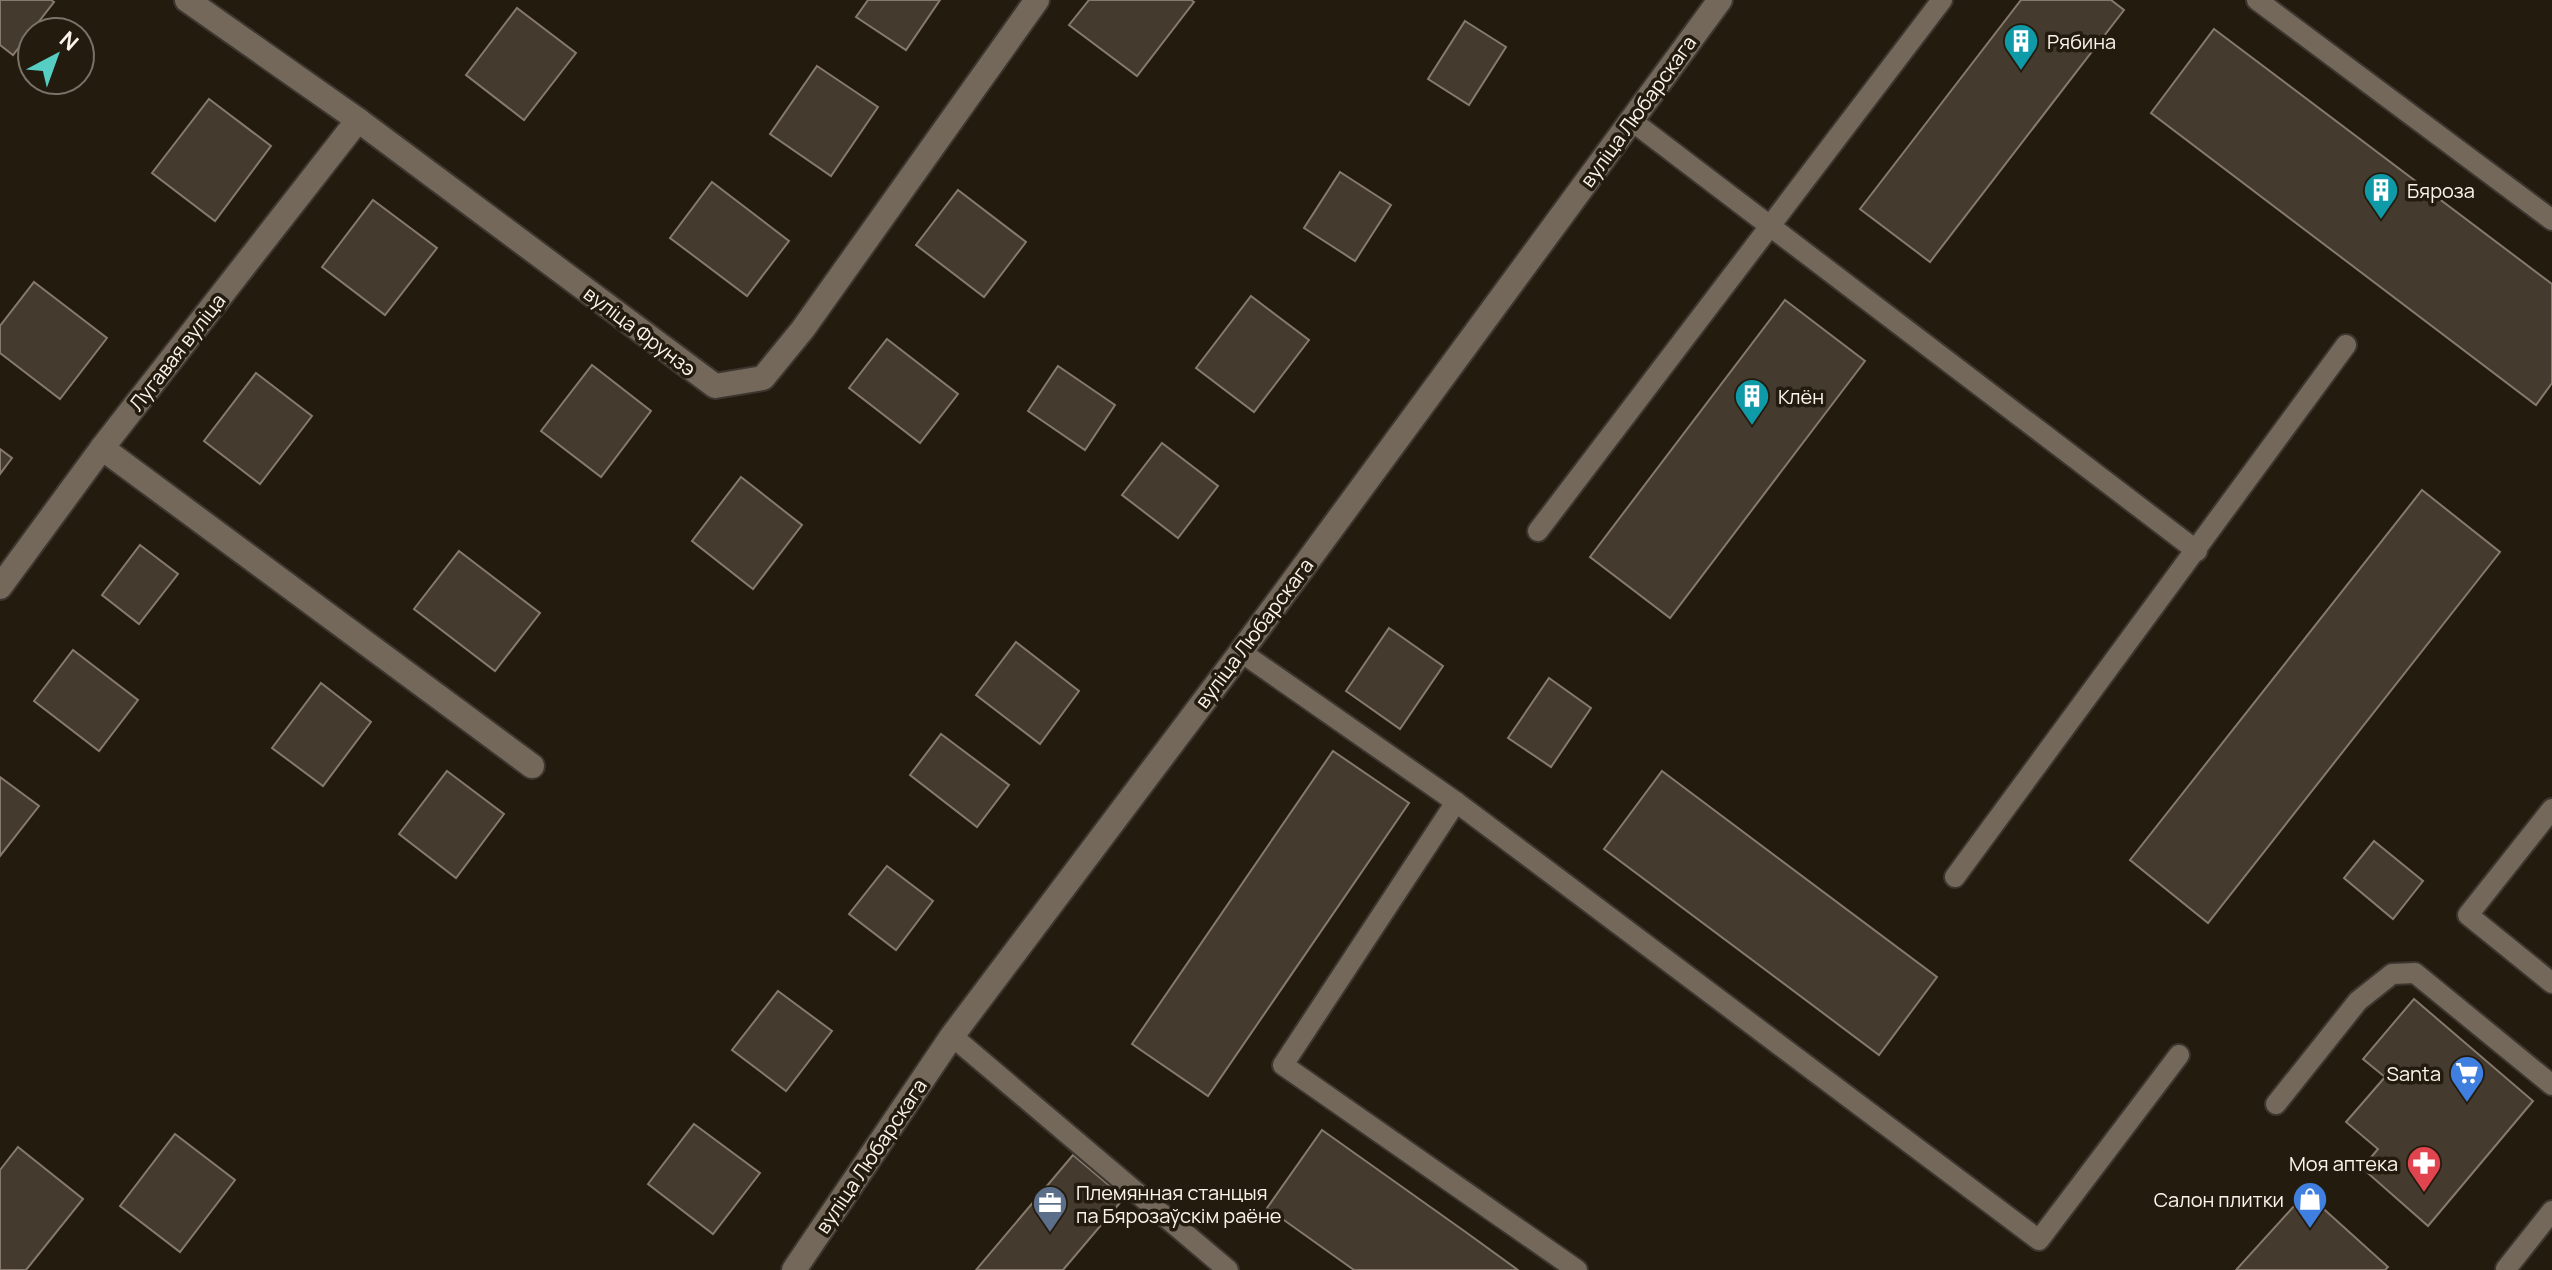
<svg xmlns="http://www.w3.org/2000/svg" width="2552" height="1270" viewBox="0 0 2552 1270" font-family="Manrope,sans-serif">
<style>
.building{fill:#443a2d;stroke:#857a6b;stroke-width:2}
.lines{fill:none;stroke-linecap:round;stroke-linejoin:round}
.lane-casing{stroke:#3c362f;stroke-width:24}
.street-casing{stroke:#3c362f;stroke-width:28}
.secondary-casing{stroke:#3c362f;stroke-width:28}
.lane{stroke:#73685a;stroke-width:20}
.street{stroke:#73685a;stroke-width:24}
.secondary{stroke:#73685a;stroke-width:24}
.labels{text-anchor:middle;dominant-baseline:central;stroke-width:7;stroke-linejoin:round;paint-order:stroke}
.poi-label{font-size:20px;fill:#faf4eb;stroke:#241b0f;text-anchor:start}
.street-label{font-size:20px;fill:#faf4eb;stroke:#241b0f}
</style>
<rect width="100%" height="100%" fill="#241b0f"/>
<g class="building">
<polygon points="0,0 51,0 54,2 13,55 0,45"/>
<polygon points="868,0 940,0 906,50 856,17"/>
<polygon points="1089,0 1191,0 1194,2 1137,76 1069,25"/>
<polygon points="2021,0 2111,0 2124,10 1930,262 1860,209"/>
<polygon points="517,8 576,53 524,120 466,75"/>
<polygon points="1465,21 1506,47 1469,105 1428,79"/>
<polygon points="2214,29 2552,284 2552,383 2536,405 2151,113"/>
<polygon points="817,66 878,107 831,176 770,134"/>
<polygon points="209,99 271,146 215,221 152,173"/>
<polygon points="1340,172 1391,205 1355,261 1304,228"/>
<polygon points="712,182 789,241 747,296 670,238"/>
<polygon points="958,190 1026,242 984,297 916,245"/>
<polygon points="373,200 437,248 385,315 322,267"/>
<polygon points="34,282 107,338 60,399 0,353 0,326"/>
<polygon points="1251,296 1309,340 1254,412 1196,368"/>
<polygon points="1785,300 1865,361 1670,618 1590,557"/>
<polygon points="887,339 958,394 920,443 849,388"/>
<polygon points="592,365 651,411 601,477 541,431"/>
<polygon points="1058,366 1115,405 1085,450 1028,411"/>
<polygon points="256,373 312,416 260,484 204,441"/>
<polygon points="1162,443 1218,486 1178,538 1122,495"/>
<polygon points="0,449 12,458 0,474"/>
<polygon points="741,477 802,525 753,589 692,541"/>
<polygon points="2422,490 2500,552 2208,923 2130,860"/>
<polygon points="140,545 178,574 139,624 102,595"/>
<polygon points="459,551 540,613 495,671 414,609"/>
<polygon points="1389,628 1443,666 1400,729 1346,691"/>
<polygon points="1016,642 1079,691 1040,744 976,695"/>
<polygon points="73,650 138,700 99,751 34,701"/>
<polygon points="1549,678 1591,708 1551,767 1508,738"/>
<polygon points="321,683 371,722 323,786 272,748"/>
<polygon points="941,734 1009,785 977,827 910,775"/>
<polygon points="1333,751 1409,803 1208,1096 1132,1044"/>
<polygon points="447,771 504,814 456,878 399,834"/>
<polygon points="1662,771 1937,977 1879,1055 1604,849"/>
<polygon points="0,777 39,806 0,856"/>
<polygon points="2374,841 2423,881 2393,919 2344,878"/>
<polygon points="887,866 933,901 896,950 849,914"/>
<polygon points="778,991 832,1031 786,1091 732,1050"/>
<polygon points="2414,999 2533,1101 2428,1226 2362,1168 2378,1149 2346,1122 2385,1077 2363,1059"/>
<polygon points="694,1124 760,1173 713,1234 648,1184"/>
<polygon points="1322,1130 1467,1233 1518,1270 1354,1270 1267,1208"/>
<polygon points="175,1134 235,1180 180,1252 120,1206"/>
<polygon points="18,1147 83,1199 26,1270 0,1270 0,1170"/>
<polygon points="1073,1155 1124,1198 1063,1270 976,1270"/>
<polygon points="2306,1193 2388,1267 2385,1270 2236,1270"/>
</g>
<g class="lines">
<g class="lane-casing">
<g id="lane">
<polyline points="2257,0 2552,220"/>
<polyline points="1632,121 2197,551"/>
<polyline points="1538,531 1942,0"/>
<polyline points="1241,652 1456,802 1283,1065 1577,1270"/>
<polyline points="1456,802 2039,1240 2179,1055"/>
<polyline points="2552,809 2468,915 2552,983"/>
<polyline points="1955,877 2346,345"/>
<polyline points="952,1036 1228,1270"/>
<polyline points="2276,1104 2358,1001 2392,974 2415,973 2552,1085"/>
<polyline points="2506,1269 2552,1211"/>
</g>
</g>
<g class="street-casing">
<g id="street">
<polyline points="187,0 358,120 715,386 763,378 803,329 1037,0"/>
<polyline points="102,448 532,766"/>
<polyline points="0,587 102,448 358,120"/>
</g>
</g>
<g class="secondary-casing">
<polyline id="secondary" points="794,1270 952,1036 1241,652 1720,0"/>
</g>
<use href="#lane" class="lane"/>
<use href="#street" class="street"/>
<use href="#secondary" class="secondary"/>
</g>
<defs>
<g id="building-pin" transform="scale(1.8)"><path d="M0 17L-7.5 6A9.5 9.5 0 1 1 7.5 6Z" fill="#0f9aa8" stroke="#241b0f"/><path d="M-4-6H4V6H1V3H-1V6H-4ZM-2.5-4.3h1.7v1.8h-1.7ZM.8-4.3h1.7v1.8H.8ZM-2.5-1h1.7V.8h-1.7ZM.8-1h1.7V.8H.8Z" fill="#fff"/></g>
<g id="supermarket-pin" transform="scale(1.8)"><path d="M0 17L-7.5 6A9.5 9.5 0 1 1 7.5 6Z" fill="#3f7fe0" stroke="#241b0f"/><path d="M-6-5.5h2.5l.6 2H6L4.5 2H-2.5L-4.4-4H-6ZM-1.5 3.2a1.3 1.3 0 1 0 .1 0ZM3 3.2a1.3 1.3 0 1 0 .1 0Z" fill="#fff"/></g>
<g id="pharmacy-pin" transform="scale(1.8)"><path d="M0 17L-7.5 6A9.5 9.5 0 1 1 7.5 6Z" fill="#e0444e" stroke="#241b0f"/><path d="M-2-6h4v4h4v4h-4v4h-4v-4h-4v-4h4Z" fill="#fff"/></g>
<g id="shop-pin" transform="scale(1.8)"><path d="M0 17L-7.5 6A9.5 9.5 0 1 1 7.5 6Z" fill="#3f7fe0" stroke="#241b0f"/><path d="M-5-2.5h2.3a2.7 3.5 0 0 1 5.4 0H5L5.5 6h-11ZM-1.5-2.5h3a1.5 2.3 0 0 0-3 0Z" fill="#fff"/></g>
<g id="office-pin" transform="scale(1.8)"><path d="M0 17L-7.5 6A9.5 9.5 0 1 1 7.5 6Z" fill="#5c6f8a" stroke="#241b0f"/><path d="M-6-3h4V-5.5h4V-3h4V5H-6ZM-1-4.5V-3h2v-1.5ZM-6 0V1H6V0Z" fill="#fff"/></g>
</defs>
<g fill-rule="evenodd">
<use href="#building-pin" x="2021" y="41"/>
<use href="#building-pin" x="2381" y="190"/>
<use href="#building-pin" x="1752" y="396"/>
<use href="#supermarket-pin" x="2467" y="1073"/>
<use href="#pharmacy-pin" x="2424" y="1163"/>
<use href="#shop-pin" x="2310" y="1199"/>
<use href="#office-pin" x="1050" y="1203"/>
</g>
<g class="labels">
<g class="poi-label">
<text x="2047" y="41">Рябина</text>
<text x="2407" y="190">Бяроза</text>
<text x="1778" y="396">Клён</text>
<text x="2441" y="1073" text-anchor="end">Santa</text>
<text x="2398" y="1163" text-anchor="end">Моя аптека</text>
<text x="1076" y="1192">Племянная станцыя<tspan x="1076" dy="23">па Бярозаўскім раёне</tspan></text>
<text x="2284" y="1199" text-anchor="end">Салон плитки</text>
</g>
<g class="street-label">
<text transform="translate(1638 111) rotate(-54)">вуліца Любарскага</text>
<text transform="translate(640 331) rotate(37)">вуліца Фрунзэ</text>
<text transform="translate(177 352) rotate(-52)">Лугавая вуліца</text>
<text transform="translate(1254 633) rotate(-53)">вуліца Любарскага</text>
<text transform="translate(871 1156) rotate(-56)">вуліца Любарскага</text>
</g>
</g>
<g transform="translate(56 56) rotate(41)"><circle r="38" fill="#241b0f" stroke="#7a7267" stroke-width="2"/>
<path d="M0-6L14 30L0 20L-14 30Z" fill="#56cec3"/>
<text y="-12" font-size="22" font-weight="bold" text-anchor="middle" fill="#faf4eb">N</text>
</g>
</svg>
